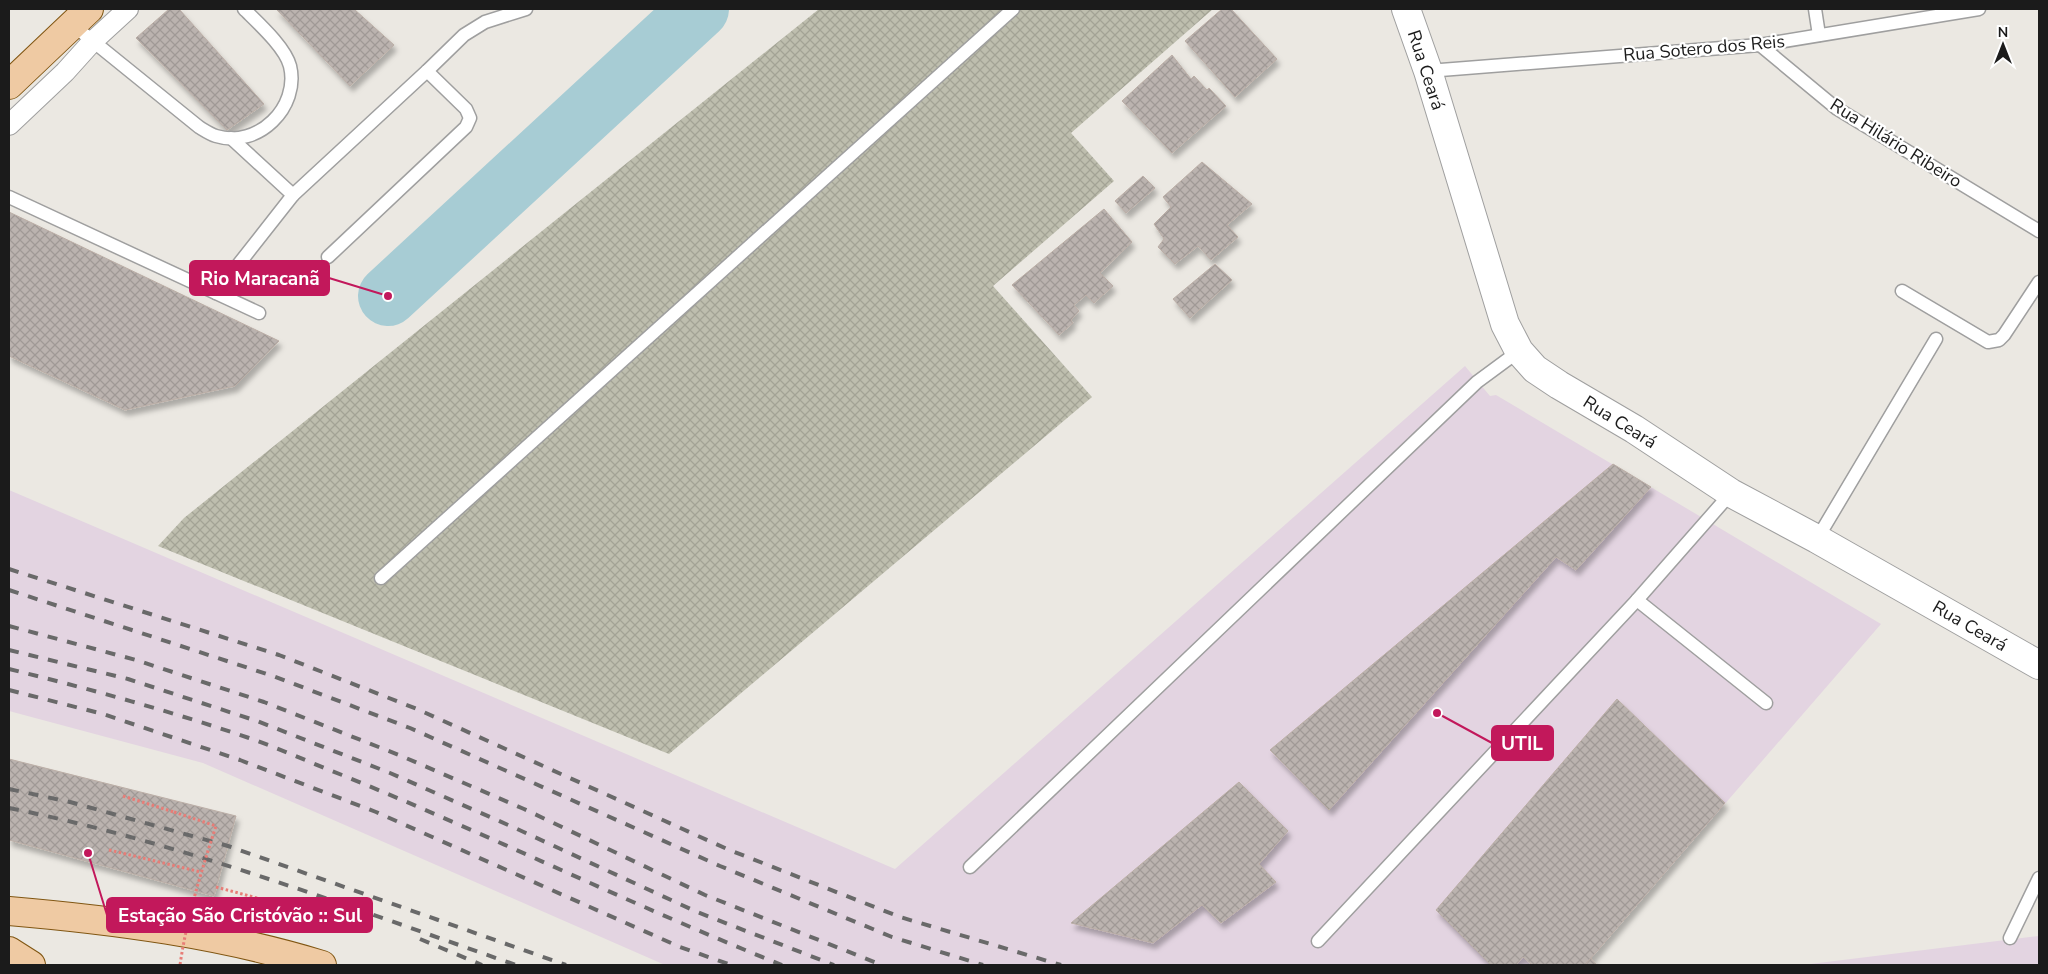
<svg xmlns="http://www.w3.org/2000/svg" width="2048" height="974" viewBox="0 0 2048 974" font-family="'Nunito Sans',sans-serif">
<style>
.industrial{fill:#e3d4e1}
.construction{fill:url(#construction-cross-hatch)}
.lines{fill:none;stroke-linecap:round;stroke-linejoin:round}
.river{stroke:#a7ccd4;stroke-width:60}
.building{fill:url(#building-cross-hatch);stroke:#bbaea6;filter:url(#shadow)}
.service-casing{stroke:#9f9f9f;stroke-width:15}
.pedestrian-casing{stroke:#9f9f9f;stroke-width:22}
.tertiary-casing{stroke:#9f9f9f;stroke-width:30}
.primary-casing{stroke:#805612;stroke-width:30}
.path{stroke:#e77d77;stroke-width:3;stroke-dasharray:2.5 2.5;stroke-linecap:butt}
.service{stroke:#fff;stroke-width:12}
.pedestrian{stroke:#fff;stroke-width:20}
.tertiary{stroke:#fff;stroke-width:28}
.primary{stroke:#efcaa3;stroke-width:28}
.rail{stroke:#696969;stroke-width:4;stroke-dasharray:10 10;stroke-linecap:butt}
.path-bridge{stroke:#e77d77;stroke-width:3;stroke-dasharray:2.5 2.5;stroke-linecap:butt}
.labels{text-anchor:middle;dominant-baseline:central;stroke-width:4.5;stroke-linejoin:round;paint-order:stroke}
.street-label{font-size:18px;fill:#1b1b1b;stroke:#fff}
.leader{fill:none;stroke:#c2185b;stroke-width:2}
.callout-dot{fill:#c2185b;stroke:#fff;stroke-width:2}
.callout{fill:#c2185b;stroke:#c2185b;stroke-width:2}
.callout-label{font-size:19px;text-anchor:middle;font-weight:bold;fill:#fff}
</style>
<defs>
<pattern id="construction-cross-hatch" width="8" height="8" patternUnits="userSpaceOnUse" patternTransform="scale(1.25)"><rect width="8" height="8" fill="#bebeae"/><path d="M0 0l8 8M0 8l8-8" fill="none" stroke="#a3a395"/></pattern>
<pattern id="building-cross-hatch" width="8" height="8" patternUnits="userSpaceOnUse" patternTransform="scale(1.25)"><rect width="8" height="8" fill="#bbb3af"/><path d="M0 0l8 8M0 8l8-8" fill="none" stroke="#a09996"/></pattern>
<filter id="shadow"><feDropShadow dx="3" dy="5.5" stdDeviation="2.5" flood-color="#0004"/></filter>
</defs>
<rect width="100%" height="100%" fill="#ebe8e2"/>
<g class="industrial">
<polygon points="1465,366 1490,396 1496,395 1881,624 1585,965 665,965 203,763 9,711 9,490 895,869"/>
<polygon points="2039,936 2039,965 1802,965"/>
</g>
<polygon class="construction" points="819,9 1213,9 1071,133 1114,181 993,286 1092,397 669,754 158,546 184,518"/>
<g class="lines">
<polyline class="river" points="388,296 699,9"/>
</g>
<g class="building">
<polygon points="169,9 179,9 264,104 227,130 136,38"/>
<polygon points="276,9 354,9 394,45 350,86"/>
<polygon points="1222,9 1231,9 1277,59 1235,97 1185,41"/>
<polygon points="1172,55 1191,79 1194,76 1207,90 1209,88 1226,106 1172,153 1122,101"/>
<polygon points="1202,162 1252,204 1227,225 1238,237 1211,260 1198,246 1175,264 1158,247 1164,239 1154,224 1171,207 1163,197"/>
<polygon points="1143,176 1155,188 1126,213 1115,201"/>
<polygon points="1104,209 1132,242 1100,273 1113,286 1094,303 1086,295 1074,305 1079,311 1071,320 1073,323 1059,335 1012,285"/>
<polygon points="9,212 279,341 235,386 125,410 9,356"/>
<polygon points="1215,264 1232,280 1190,318 1173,299"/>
<polygon points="1613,464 1651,487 1576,570 1556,557 1329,810 1270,750"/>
<polygon points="1617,699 1725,803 1585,965 1532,965 1523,957 1516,965 1491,965 1436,910"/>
<polygon points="9,759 236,816 214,896 9,840"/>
<polygon points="1239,782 1288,831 1259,864 1276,882 1221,923 1202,905 1153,943 1071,923"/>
<polygon points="1591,958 1597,965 1585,965"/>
</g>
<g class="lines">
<g class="service-casing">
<g id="service">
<polyline points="1815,9 1819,35"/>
<path d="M 73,25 L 199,127 C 204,130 210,134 216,136 C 258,149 300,107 290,66 C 285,47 258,23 244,9"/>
<polyline points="1760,45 1836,108 2039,231"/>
<polyline points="1428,71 1760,45 1979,9"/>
<polyline points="231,138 293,195 427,71 464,35 485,22 526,9"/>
<polyline points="9,197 259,313"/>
<polyline points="328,257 466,127 470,118 466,109 427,71"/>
<polyline points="1902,291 1988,342 1999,340 2004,335 2039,282"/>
<polyline points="216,293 293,195"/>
<polyline points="1817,539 1936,339"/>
<polyline points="381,578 1013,9"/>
<polyline points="1637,600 1766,703"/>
<polyline points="970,867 1477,382 1519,351"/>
<polyline points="2010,938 2039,878"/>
<polyline points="1318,941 1637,600 1731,493"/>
</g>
</g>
<g class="pedestrian-casing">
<polyline id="pedestrian" points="9,125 65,72 92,42 128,9"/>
</g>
<g class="tertiary-casing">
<polyline id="tertiary" points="1406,9 1428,71 1505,324 1519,351 1535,369 1559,385 1634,429 1731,493 1817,539 2039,665"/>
</g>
<g class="primary-casing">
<g id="primary">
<polyline points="9,85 89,9"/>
<path d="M 9,911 C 114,920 221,934 322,965"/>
<polyline points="9,951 31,965"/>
</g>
</g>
<g class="path">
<polyline points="123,796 174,812"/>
<polyline points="109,850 201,872"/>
<polyline points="216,887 272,902 274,919"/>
</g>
<use href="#service" class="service"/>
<use href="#pedestrian" class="pedestrian"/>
<use href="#tertiary" class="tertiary"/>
<use href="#primary" class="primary"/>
<g class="rail">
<polyline points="9,569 279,655 417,709 727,849 900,917 1061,965"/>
<polyline points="9,590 273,676 410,728 720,866 892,937 983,965"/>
<polyline points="9,626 136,660 264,702 399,755 524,809 705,895 882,965"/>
<polyline points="9,650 128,679 257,721 390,773 515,828 697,912 834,965"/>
<path d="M 9,669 C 90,689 170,711 249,738 C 281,749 311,763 342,775 C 490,835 634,906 782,965"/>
<polyline points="9,690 103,714 240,760 376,812 680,947 731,965"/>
<polyline points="9,789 70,802 228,846 566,965"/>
<path d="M 9,808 C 183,843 349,907 516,965"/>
<polyline points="420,939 482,965"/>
</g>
<path class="path-bridge" d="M 174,812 L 216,826 C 201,872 187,917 180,965"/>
</g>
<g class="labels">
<g class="street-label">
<text transform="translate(1704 48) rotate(-5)">Rua Sotero dos Reis</text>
<text transform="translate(1426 70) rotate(72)">Rua Ceará</text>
<text transform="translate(1896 143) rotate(32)">Rua Hilário Ribeiro</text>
<text transform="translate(1620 422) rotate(32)">Rua Ceará</text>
<text transform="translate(1970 626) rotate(30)">Rua Ceará</text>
</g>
</g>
<path class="leader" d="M388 296L329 278M1437 713L1492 743M88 853L107 915"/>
<g class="callout-dot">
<circle cx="388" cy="296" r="5"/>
<circle cx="1437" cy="713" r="5"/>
<circle cx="88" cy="853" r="5"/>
</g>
<g class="callout">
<rect x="190" y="261" width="139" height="34" rx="5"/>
<rect x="1492" y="726" width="61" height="34" rx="5"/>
<rect x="107" y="898" width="265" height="34" rx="5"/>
</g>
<g class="callout-label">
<text x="260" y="285">Rio Maracanã</text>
<text x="1522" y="750">UTIL</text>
<text x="240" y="922">Estação São Cristóvão :: Sul</text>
</g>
<rect width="2048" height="974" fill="none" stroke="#1b1b1b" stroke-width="20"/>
<g transform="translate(2003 45)" stroke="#ffffff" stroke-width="4" paint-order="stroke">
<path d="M0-4L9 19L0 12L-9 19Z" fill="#1b1b1b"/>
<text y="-8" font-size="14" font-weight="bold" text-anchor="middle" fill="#1b1b1b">N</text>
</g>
</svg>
